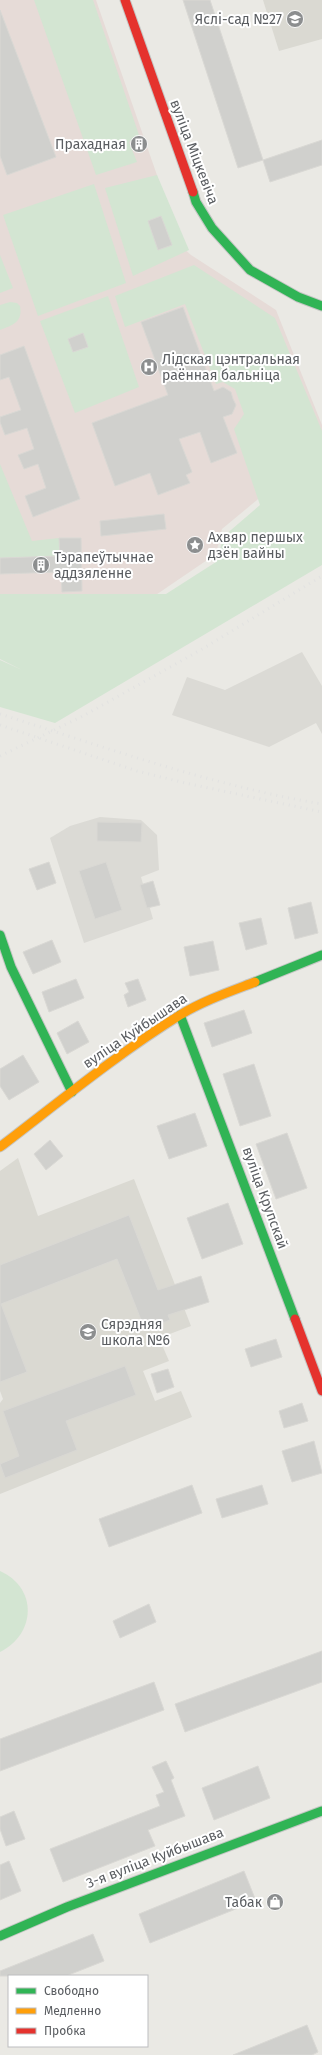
<svg xmlns="http://www.w3.org/2000/svg" width="322" height="2055" viewBox="0 0 322 2055" font-family="'Fira Sans',sans-serif">
<style>
.industrial{fill:#dbdad5}
.education{fill:#dad9d2}
.medical{fill:#e6dbd7}
.green{fill:#d3e5d2}
.building{fill:#d0d0cd;stroke:#d9d8d4}
.lines{fill:none;stroke-linecap:round;stroke-linejoin:round}
.fast-casing{stroke:#c5c6c4;stroke-width:11}
.slow-casing{stroke:#c5c6c4;stroke-width:11}
.jam-casing{stroke:#c5c6c4;stroke-width:11}
.fast{stroke:#30b455;stroke-width:9}
.slow{stroke:#ff9f0a;stroke-width:9}
.jam{stroke:#e5322d;stroke-width:9}
.rail{stroke:#e2e2e1;stroke-width:3;stroke-dasharray:1 5;stroke-linecap:butt}
.labels{text-anchor:middle;dominant-baseline:central;stroke-width:4;stroke-linejoin:round;paint-order:stroke}
.poi-label{font-size:14px;fill:#5a5d61;stroke:#fff;text-anchor:start}
.street-label{font-size:14px;fill:#5a5d61;stroke:#fff}
</style>
<rect width="100%" height="100%" fill="#eae9e4"/>
<g class="industrial">
<polygon points="302,652 322,686 322,734 316,723 269,747 172,715 187,677 225,690"/>
<polygon points="100,817 141,820 157,835 159,870 141,877 153,919 84,943 50,838 70,826"/>
</g>
<g class="education">
<polygon points="263,0 322,0 322,39 279,51"/>
<polygon points="18,1158 38,1216 134,1179 191,1326 159,1338 169,1361 143,1371 155,1401 181,1391 192,1417 0,1494 0,1403 3,1399 0,1391 0,1171"/>
</g>
<polygon class="medical" points="0,0 96,0 182,247 191,255 276,310 322,425 322,446 222,529 216,554 44,671 0,649"/>
<g class="green">
<polygon points="34,0 93,0 140,138 129,142 137,162 96,175"/>
<polygon points="157,175 189,250 133,276 105,188"/>
<polygon points="94,184 126,283 38,316 3,215"/>
<polygon points="0,255 13,288 0,293"/>
<polygon points="194,265 275,318 322,431 322,565 55,723 0,707 0,660 22,670 0,659 0,594 166,594 216,562 224,536 260,505 234,429 244,414 235,389 223,382 216,384 185,304 125,327 115,296"/>
<polygon points="108,296 139,387 75,413 40,321"/>
<path d="M 10,302 L 17,303 L 20,306 C 23,322 13,325 0,330 L 0,305 Z"/>
<polygon points="0,464 32,541 59,538 60,556 0,558"/>
<path d="M 0,1571 C 38,1588 36,1634 0,1652 Z"/>
</g>
<g class="building">
<polygon points="183,0 210,0 263,160 238,168"/>
<polygon points="0,10 56,157 7,175 0,156"/>
<polygon points="322,140 322,165 270,182 263,160"/>
<polygon points="161,216 172,245 158,250 148,221"/>
<polygon points="183,307 214,391 223,387 231,392 233,399 236,405 232,414 223,417 237,453 211,463 200,432 179,439 192,472 186,475 190,483 158,495 150,473 115,486 92,423 168,395 141,322"/>
<polygon points="83,333 88,347 73,352 68,339"/>
<polygon points="24,346 80,499 33,517 25,496 46,488 38,464 24,469 18,455 34,449 27,428 5,435 0,422 0,417 21,410 9,377 0,380 0,355"/>
<polygon points="164,514 166,529 101,536 100,521"/>
<polygon points="59,538 81,538 82,591 62,592 61,572 0,574 0,558 60,556"/>
<polygon points="97,822 142,823 141,842 97,841"/>
<polygon points="49,862 56,883 37,890 29,869"/>
<polygon points="106,862 122,910 95,919 79,871"/>
<polygon points="153,881 160,905 147,908 140,885"/>
<polygon points="311,902 318,933 295,939 288,908"/>
<polygon points="261,918 267,944 246,950 239,923"/>
<polygon points="52,940 61,962 33,974 23,952"/>
<polygon points="213,941 219,970 190,976 184,947"/>
<polygon points="76,979 84,998 49,1012 42,992"/>
<polygon points="138,979 146,1000 128,1007 124,995 129,992 125,983"/>
<polygon points="244,1010 252,1033 212,1047 204,1023"/>
<polygon points="78,1021 89,1042 67,1054 57,1033"/>
<polygon points="23,1055 39,1082 9,1100 0,1086 0,1069"/>
<polygon points="254,1064 271,1116 240,1126 223,1074"/>
<polygon points="195,1113 207,1146 169,1159 157,1126"/>
<polygon points="287,1133 307,1188 276,1199 256,1144"/>
<polygon points="50,1140 63,1156 46,1170 34,1154"/>
<polygon points="228,1203 243,1244 202,1259 187,1218"/>
<polygon points="129,1215 158,1290 201,1276 209,1302 168,1315 170,1320 145,1330 117,1259 1,1304 27,1372 0,1382 0,1265"/>
<polygon points="276,1339 282,1357 251,1367 245,1349"/>
<polygon points="125,1366 136,1395 66,1421 77,1450 5,1478 0,1464 19,1456 3,1411"/>
<polygon points="168,1369 174,1387 157,1393 151,1374"/>
<polygon points="302,1403 308,1421 284,1428 279,1411"/>
<polygon points="314,1441 322,1473 292,1482 282,1451"/>
<polygon points="192,1485 202,1513 109,1547 99,1519"/>
<polygon points="262,1485 268,1504 222,1518 216,1499"/>
<polygon points="149,1604 156,1622 120,1638 113,1621"/>
<polygon points="322,1651 322,1682 185,1732 175,1704"/>
<polygon points="154,1682 164,1710 0,1771 0,1739"/>
<polygon points="166,1761 174,1778 171,1780 185,1816 148,1830 155,1846 63,1882 50,1849 160,1806 156,1795 164,1792 152,1767"/>
<polygon points="258,1766 270,1798 214,1820 202,1788"/>
<polygon points="14,1811 25,1839 6,1846 0,1829 0,1817"/>
<polygon points="9,1861 21,1891 0,1900 0,1865"/>
<polygon points="244,1871 256,1901 150,1943 139,1914"/>
<polygon points="93,1934 104,1961 66,1976 0,1976 0,1971"/>
<polygon points="307,2025 318,2052 312,2055 233,2055"/>
</g>
<g class="lines">
<g class="fast-casing">
<g id="fast">
<polyline points="193,192 196,202 212,228 250,270 298,297 322,306"/>
<polyline points="0,935 11,967 72,1092"/>
<polyline points="255,982 322,955"/>
<polyline points="180,1015 295,1319"/>
<polyline points="0,1936 67,1907 322,1811"/>
</g>
</g>
<g class="slow-casing">
<path id="slow" d="M 0,1147 C 59,1102 117,1054 180,1015 C 203,1001 229,992 255,982"/>
</g>
<g class="jam-casing">
<g id="jam">
<polyline points="125,0 193,192"/>
<polyline points="295,1319 322,1391"/>
</g>
</g>
<use href="#fast" class="fast"/>
<use href="#slow" class="slow"/>
<use href="#jam" class="jam"/>
<g class="rail">
<path d="M 0,714 C 104,747 214,786 322,804"/>
<polyline points="0,725 137,771 185,783 322,812"/>
<polyline points="0,756 83,716 204,648 322,576"/>
</g>
</g>
<defs>
<g id="school-disc" transform="scale(0.9)"><circle r="9.5" fill="#8c8e8f" stroke="#fff"/><path d="M0-5L7-2L0 1L-7-2ZM-4 1L0 2.5L4 1V4Q0 6-4 4Z" fill="#fff"/></g>
<g id="building-disc" transform="scale(0.9)"><circle r="9.5" fill="#8c8e8f" stroke="#fff"/><path d="M-4-6H4V6H1V3H-1V6H-4ZM-2.5-4.3h1.7v1.8h-1.7ZM.8-4.3h1.7v1.8H.8ZM-2.5-1h1.7V.8h-1.7ZM.8-1h1.7V.8H.8Z" fill="#fff"/></g>
<g id="hospital-disc" transform="scale(0.9)"><circle r="9.5" fill="#8c8e8f" stroke="#fff"/><path d="M-5-5h3v3.5h4V-5h3V5h-3V1.5h-4V5h-3Z" fill="#fff"/></g>
<g id="sight-disc" transform="scale(0.9)"><circle r="9.5" fill="#8c8e8f" stroke="#fff"/><path d="M0-6L1.8-2.2L6-1.7L2.9 1.2L3.7 5.4L0 3.3L-3.7 5.4L-2.9 1.2L-6-1.7L-1.8-2.2Z" fill="#fff"/></g>
<g id="shop-disc" transform="scale(0.9)"><circle r="9.5" fill="#8c8e8f" stroke="#fff"/><path d="M-5-2.5h2.3a2.7 3.5 0 0 1 5.4 0H5L5.5 6h-11ZM-1.5-2.5h3a1.5 2.3 0 0 0-3 0Z" fill="#fff"/></g>
</defs>
<g fill-rule="evenodd">
<use href="#school-disc" x="295" y="19"/>
<use href="#building-disc" x="139" y="144"/>
<use href="#hospital-disc" x="149" y="367"/>
<use href="#sight-disc" x="195" y="545"/>
<use href="#building-disc" x="41" y="565"/>
<use href="#school-disc" x="88" y="1332"/>
<use href="#shop-disc" x="275" y="1902"/>
</g>
<g class="labels">
<g class="poi-label">
<text x="282" y="19" text-anchor="end">Яслі-сад №27</text>
<text x="126" y="144" text-anchor="end">Прахадная</text>
<text x="162" y="359">Лідская цэнтральная<tspan x="162" dy="16">раённая бальніца</tspan></text>
<text x="208" y="537">Ахвяр першых<tspan x="208" dy="16">дзён вайны</tspan></text>
<text x="54" y="557">Тэрапеўтычнае<tspan x="54" dy="16">аддзяленне</tspan></text>
<text x="101" y="1324">Сярэдняя<tspan x="101" dy="16">школа №6</tspan></text>
<text x="262" y="1902" text-anchor="end">Табак</text>
</g>
<g class="street-label">
<text transform="translate(194 152) rotate(69)">вуліца Міцкевіча</text>
<text transform="translate(135 1031) rotate(-34)">вуліца Куйбышава</text>
<text transform="translate(265 1198) rotate(70)">вуліца Крупскай</text>
<text transform="translate(155 1858) rotate(-21)">3-я вуліца Куйбышава</text>
</g>
</g>
<rect x="8" y="1975" width="140" height="72" fill="#ffffff" stroke="#bdbec0"/>
<rect x="16" y="1988" width="20" height="6" fill="#30b455" stroke="#bdbec0"/>
<text x="44" y="1995" font-size="12" fill="#5a5d61">Свободно</text>
<rect x="16" y="2008" width="20" height="6" fill="#ff9f0a" stroke="#bdbec0"/>
<text x="44" y="2015" font-size="12" fill="#5a5d61">Медленно</text>
<rect x="16" y="2028" width="20" height="6" fill="#e5322d" stroke="#bdbec0"/>
<text x="44" y="2035" font-size="12" fill="#5a5d61">Пробка</text>
</svg>
